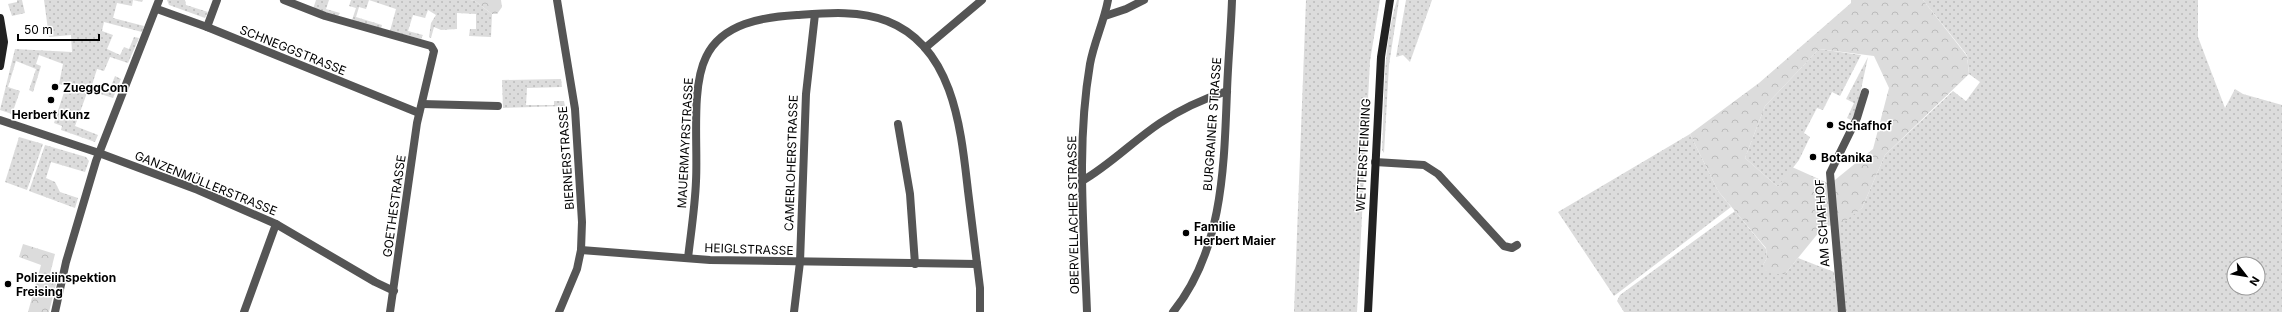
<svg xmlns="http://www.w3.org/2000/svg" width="2282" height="312" viewBox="0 0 2282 312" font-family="Inter,sans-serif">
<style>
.green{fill:url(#green-dots);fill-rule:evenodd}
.forest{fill:url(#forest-crowns);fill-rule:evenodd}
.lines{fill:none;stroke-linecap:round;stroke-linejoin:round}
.minor{stroke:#555;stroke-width:8}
.secondary{stroke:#222;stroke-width:8}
.poi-dot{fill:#000;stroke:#fff;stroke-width:1.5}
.labels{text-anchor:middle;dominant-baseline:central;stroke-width:3;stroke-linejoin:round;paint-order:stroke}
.street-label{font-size:12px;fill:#000;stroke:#fff}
.poi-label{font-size:12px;font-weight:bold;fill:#000;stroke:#fff;text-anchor:start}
</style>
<defs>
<pattern id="green-dots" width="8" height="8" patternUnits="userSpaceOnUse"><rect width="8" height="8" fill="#dcdcdc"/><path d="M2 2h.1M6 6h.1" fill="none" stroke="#bbb" stroke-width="1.8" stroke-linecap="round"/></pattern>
<pattern id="forest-crowns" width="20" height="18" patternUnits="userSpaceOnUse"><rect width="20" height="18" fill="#dcdcdc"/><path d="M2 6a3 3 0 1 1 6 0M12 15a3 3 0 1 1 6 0" fill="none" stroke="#bbb"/></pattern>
</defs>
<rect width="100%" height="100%" fill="#fff"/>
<g class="green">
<polygon points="17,0 22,0 25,13 12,16 8,4 17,2"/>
<polygon points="44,0 143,0 142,2 133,0 132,6 117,3 113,18 144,26 142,32 104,22 102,31 113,35 107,49 120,55 124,47 129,49 134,37 139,38 128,63 110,57 104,71 97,69 92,85 105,90 107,85 111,86 115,76 121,79 113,98 88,90 75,126 98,135 95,142 61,130 62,126 54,123 66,86 59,84 63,64 39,55 36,64 41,66 33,92 29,90 36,69 16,61 8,87 20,91 12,114 0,110 15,49 72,52 71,35 49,37"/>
<polygon points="167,0 185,0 186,5 208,12 205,18 169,5"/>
<polygon points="316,0 329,0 326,9 340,13 338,16 313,9"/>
<polygon points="351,0 470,0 475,1 492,14 491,37 469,36 470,29 476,29 476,14 457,13 457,29 441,30 434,27 431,38 429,37 431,23 436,15 428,10 425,18 413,15 408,31 423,35 421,39 390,31 396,9 369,0 366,9 359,7 356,17 382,25 381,29 352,20 356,8 349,6"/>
<polygon points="1306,0 1380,0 1370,61 1357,312 1294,312"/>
<path d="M 1397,0 L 1399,0 L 1389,65 L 1384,153 L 1382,150 C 1385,101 1382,48 1397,0 Z"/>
<polygon points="1406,0 1432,0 1410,62 1403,55 1396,57"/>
<path d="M 1923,0 L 2198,0 L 2198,37 L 2225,108 L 2235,89 L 2243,94 L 2282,105 L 2282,312 L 1845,312 L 1838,225 L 1862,208 L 1885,155 L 1953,91 L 1966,101 L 1980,82 L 1969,74 L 1967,55 ZM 2234,264 L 2258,264 L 2258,288 L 2234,288 Z"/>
<polygon points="1819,49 1861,55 1840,96 1832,92 1823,110 1817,108 1804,133 1810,137 1799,160 1778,187 1745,158 1765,106"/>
<polygon points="1868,57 1857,108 1851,120 1847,118 1854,103 1846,99"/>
<polygon points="561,79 562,87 527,88 526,105 554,105 554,101 564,101 565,106 503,108 502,80"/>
<polygon points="1690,134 1718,191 1731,207 1614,296 1558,212"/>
<polygon points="19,137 43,144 27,190 5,182"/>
<polygon points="45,145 86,157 89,161 85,172 51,162 46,178 55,182 60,192 78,198 75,208 29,191"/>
<polygon points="1735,211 1766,249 1767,258 1763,265 1785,274 1798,258 1834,272 1838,312 1624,312 1617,301 1620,295"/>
</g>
<g class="forest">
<polygon points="470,0 501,0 502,7 497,14 492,14 475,1"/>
<path d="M 1851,0 L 1923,0 L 1967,56 L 1969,74 L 1885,155 L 1862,208 L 1840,225 L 1824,226 L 1785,274 L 1776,274 L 1765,271 L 1763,265 L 1767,258 L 1766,248 L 1718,191 L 1690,134 L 1759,83 L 1851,3 ZM 1819,49 L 1874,56 L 1889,88 L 1873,149 L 1830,184 L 1792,167 L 1778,187 L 1745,158 L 1765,106 Z"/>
<polygon points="23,244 55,254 50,274 58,276 49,312 28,312 41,265 19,257"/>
</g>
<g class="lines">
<g class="minor">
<polyline points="284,0 325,16 431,46 434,51 417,123 390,312"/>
<polyline points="557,0 575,109 582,222 581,250 577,269 559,312"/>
<polyline points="157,9 207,27 419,113"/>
<polyline points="1105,16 1126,9 1144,0"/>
<polyline points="207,27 217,0"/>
<polyline points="925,48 982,0"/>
<polyline points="422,104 498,106"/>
<polyline points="0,120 99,153 198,190 276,224 375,282 394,291"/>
<polyline points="898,124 910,194 915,264"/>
<polyline points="1375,162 1424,165 1438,174 1504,246 1512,248 1517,245"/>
<path d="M 1082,181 C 1110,165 1133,141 1160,123 C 1181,109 1203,99 1227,91"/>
<polyline points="581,250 710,260 977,264"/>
<path d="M 688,258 C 691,232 695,207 696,181 C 698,146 691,87 706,57 C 722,23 763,17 797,15 C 826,13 859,10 887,21 C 954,47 961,130 968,191 C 972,224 976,256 980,288 L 980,312"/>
<polyline points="55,312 66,262 96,161 159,0"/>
<polyline points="244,312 276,224"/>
<polyline points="794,312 800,262 806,94 815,14"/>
<path d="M 1087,312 C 1084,229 1076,146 1090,64 C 1094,42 1104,22 1108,0"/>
<path d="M 1173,312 C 1223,250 1224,167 1227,91 C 1228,61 1231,30 1232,0"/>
<polyline points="1842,312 1830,173 1857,118 1865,92"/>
</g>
<g class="secondary">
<polyline points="0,18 4,42 0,66"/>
<polyline points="1368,312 1381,57 1390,0"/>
</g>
</g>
<g class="poi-dot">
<circle cx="55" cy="87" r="4"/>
<circle cx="51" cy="100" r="4"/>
<circle cx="1830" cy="125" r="4"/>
<circle cx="1813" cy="157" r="4"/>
<circle cx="1186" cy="233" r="4"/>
<circle cx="8" cy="284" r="4"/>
</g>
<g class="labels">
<g class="street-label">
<text transform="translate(293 50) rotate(22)">SCHNEGGSTRASSE</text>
<text transform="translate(1212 124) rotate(-86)">BURGRAINER STRASSE</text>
<text transform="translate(685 143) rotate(-87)">MAUERMAYRSTRASSE</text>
<text transform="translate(1363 155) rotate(-87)">WETTERSTEINRING</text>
<text transform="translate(566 158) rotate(-94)">BIERNERSTRASSE</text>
<text transform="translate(791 163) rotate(-88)">CAMERLOHERSTRASSE</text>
<text transform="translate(206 183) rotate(22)">GANZENMÜLLERSTRASSE</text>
<text transform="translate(394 206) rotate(-82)">GOETHESTRASSE</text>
<text transform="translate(1073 215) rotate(-91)">OBERVELLACHER STRASSE</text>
<text transform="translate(1822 223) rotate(-94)">AM SCHAFHOF</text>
<text transform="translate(749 249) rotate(2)">HEIGLSTRASSE</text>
</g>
<g class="poi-label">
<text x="63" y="87">ZueggCom</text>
<text x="51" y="114" text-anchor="middle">Herbert Kunz</text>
<text x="1838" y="125">Schafhof</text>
<text x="1821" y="157">Botanika</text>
<text x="1194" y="226">Familie<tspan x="1194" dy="14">Herbert Maier</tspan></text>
<text x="16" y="277">Polizeiinspektion<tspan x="16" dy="14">Freising</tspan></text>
</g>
</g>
<g transform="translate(2246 276) rotate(121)"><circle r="19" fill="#ffffff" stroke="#999999"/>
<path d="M0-3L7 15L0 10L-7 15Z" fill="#000000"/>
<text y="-6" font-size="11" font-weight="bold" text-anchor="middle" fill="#000000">N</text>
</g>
<path d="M18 34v6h81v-6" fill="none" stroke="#000000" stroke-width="2"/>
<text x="24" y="34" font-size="12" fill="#000000" stroke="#ffffff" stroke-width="3" paint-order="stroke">50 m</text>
</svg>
